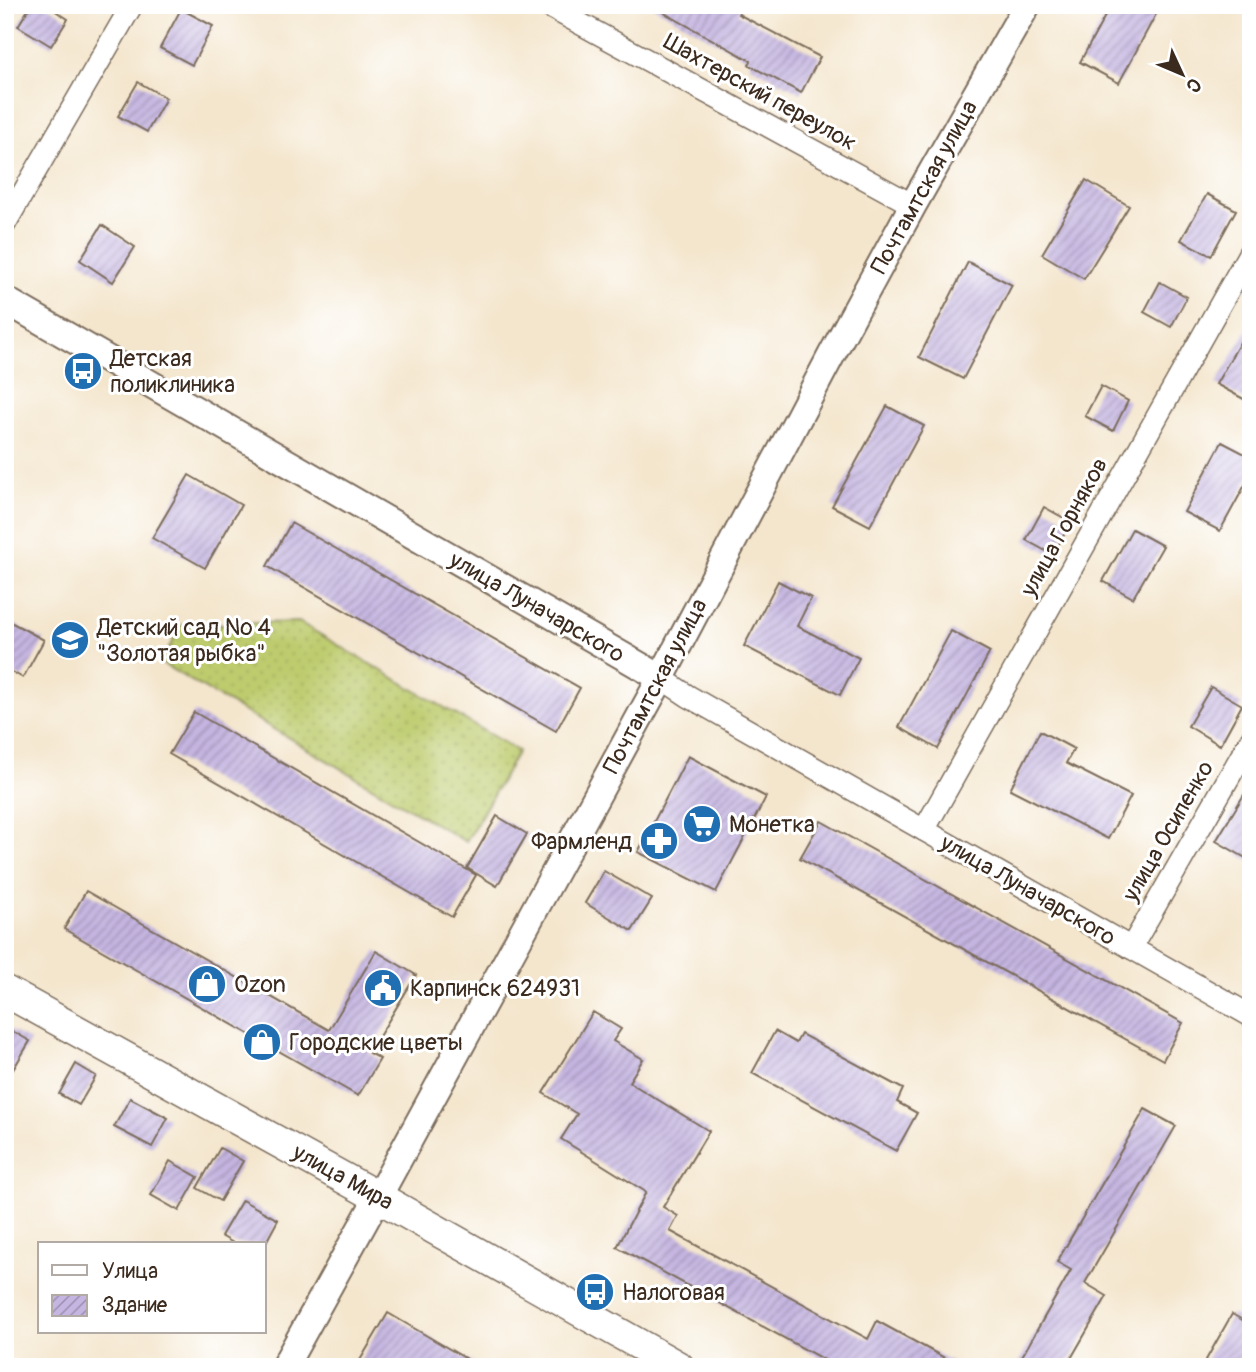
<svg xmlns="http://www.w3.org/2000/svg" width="1256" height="1372" viewBox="0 0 1256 1372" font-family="Pangolin,sans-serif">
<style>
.grass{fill:url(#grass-dots);stroke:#7c7b46;stroke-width:2}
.building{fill:url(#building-hatch)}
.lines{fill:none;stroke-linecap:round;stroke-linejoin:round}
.minor-casing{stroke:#7c6c5b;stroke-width:24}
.tertiary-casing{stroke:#7c6c5b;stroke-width:30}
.secondary-casing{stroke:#7c6c5b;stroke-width:33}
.minor{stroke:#fff;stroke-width:21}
.tertiary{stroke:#fff;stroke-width:26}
.secondary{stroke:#fff;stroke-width:30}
.labels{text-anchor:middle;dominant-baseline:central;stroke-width:6;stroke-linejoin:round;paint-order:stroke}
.street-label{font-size:23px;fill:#3b2a1e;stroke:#fff}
.poi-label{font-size:23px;fill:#3b2a1e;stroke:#fff;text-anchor:start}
</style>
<defs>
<pattern id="grass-dots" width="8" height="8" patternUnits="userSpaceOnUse" patternTransform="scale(1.75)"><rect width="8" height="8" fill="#becc6e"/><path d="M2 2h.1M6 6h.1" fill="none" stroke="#a4af5f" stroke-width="1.8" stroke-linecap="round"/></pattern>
<pattern id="building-hatch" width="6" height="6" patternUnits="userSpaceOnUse" patternTransform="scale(1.75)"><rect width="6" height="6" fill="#c5b5e1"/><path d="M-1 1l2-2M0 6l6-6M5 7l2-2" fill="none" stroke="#a193b6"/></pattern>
</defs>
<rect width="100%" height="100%" fill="#fff"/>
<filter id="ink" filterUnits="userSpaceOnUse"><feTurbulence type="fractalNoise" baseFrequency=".0143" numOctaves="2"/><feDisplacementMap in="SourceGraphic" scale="14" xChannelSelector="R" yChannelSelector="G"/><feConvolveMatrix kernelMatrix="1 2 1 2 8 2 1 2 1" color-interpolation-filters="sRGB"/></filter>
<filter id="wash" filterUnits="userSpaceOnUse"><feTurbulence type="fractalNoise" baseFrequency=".00686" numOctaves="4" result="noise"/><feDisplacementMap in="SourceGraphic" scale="28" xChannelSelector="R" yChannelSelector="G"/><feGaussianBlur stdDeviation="1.57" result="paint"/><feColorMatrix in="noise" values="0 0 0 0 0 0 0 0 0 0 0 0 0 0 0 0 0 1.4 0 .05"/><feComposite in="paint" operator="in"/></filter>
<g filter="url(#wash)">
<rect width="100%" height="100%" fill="#f4e6cd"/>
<polygon class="grass" points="299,622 518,751 466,842 161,663 181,625"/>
<g id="blocks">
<g class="building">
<polygon points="31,5 46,5 68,19 51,46 18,26"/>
<polygon points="650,5 743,5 738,14 820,57 801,93 749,65 751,61"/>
<polygon points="1111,5 1161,5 1119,83 1080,62"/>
<polygon points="181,9 213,26 192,65 160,48"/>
<polygon points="138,82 166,98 147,132 118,116"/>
<polygon points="1086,180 1129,206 1084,279 1042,254"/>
<polygon points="1207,194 1236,210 1211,256 1181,240"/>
<polygon points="102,225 135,247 113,282 80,260"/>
<polygon points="968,262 1012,285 963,379 919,357"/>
<polygon points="1160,282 1187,297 1171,327 1144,312"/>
<polygon points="1251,323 1251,403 1216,384"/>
<polygon points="1101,386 1128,401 1113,431 1085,416"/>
<polygon points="887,406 924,426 870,526 832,506"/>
<polygon points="1222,442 1251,457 1251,474 1220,531 1184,512"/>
<polygon points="189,475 241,505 205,568 152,538"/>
<polygon points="1044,507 1071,522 1053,555 1026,540"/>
<polygon points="291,523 580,688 556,731 267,566"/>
<polygon points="1132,529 1163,546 1133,598 1103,581"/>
<polygon points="778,581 811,598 797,626 859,658 840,695 744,646"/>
<polygon points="5,619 44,640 23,678 5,668"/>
<polygon points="951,631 990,652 938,749 899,727"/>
<polygon points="1211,687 1242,705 1220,745 1188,726"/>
<polygon points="194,712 476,875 452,917 169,754"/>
<polygon points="1040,731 1074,749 1066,763 1131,796 1108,839 1010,789"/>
<polygon points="688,756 766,797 716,892 638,852"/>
<polygon points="1251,783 1251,861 1216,841"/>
<polygon points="497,816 527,834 497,886 467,868"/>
<polygon points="821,821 1183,1023 1163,1060 800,858"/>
<polygon points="604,871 652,899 632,931 585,903"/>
<polygon points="86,891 329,1030 376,951 416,975 369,1053 380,1059 358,1096 64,929"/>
<polygon points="593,1012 621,1029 613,1041 643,1059 629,1082 709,1131 663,1207 678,1216 670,1231 868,1339 877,1321 961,1367 837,1367 617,1247 646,1192 561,1139 577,1114 543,1093"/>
<polygon points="5,1027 30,1041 5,1083"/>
<polygon points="775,1031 796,1043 801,1034 903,1089 897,1102 917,1113 896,1151 752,1073"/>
<polygon points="76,1064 96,1076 79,1105 59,1094"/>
<polygon points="130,1098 168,1118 152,1147 114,1127"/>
<polygon points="1145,1109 1176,1126 1085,1283 1107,1296 1066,1367 1016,1367 1071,1270 1057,1262"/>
<polygon points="220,1148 243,1161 220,1201 197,1188"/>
<polygon points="170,1161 198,1177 179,1211 151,1195"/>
<polygon points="242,1200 278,1220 265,1244 235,1244 221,1236"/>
<polygon points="388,1313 480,1367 356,1367"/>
<polygon points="1232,1314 1251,1325 1251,1367 1202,1367"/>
</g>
</g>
</g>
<g filter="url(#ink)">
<use href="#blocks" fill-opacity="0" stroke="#7c6c5b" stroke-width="2"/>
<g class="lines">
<g class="minor-casing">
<g id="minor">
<polyline points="546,5 913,205"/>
<polyline points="5,224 132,5"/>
<polyline points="661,678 688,696 1251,1016"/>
<polyline points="924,830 1251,250"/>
<polyline points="1131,948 1251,739"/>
</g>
</g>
<g class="tertiary-casing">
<g id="tertiary">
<polyline points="5,300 661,678"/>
<polyline points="284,1367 378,1197 661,678 832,354 913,205 1027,5"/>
</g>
</g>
<g class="secondary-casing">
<polyline id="secondary" points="5,991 378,1197 679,1367"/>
</g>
<use href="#minor" class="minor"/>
<use href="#tertiary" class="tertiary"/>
<use href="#secondary" class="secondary"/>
</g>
</g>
<defs>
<g id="bus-disc" transform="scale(2.0125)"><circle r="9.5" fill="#1f6fb2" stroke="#fff"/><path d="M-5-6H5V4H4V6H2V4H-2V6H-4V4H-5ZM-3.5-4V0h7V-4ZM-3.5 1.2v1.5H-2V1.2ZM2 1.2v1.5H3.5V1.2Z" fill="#fff"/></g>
<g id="school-disc" transform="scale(2.0125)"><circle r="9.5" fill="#1f6fb2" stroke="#fff"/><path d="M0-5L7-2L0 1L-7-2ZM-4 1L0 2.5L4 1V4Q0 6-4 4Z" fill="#fff"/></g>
<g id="supermarket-disc" transform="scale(2.0125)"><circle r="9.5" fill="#1f6fb2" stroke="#fff"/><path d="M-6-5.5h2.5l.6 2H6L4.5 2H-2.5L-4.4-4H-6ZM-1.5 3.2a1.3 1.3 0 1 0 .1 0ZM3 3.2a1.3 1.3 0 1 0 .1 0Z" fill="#fff"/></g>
<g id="pharmacy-disc" transform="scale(2.0125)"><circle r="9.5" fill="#1f6fb2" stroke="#fff"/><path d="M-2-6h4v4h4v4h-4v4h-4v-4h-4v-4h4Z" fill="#fff"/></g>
<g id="shop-disc" transform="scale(2.0125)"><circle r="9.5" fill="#1f6fb2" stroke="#fff"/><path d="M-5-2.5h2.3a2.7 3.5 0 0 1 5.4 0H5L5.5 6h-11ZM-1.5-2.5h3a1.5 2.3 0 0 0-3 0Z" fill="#fff"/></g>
<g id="civic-disc" transform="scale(2.0125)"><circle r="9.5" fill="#1f6fb2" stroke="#fff"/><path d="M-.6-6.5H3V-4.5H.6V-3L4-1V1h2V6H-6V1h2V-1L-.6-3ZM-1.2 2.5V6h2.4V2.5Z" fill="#fff"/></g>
</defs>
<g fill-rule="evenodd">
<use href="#bus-disc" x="83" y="371"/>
<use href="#school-disc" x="70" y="640"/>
<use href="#supermarket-disc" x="702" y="824"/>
<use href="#pharmacy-disc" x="659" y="841"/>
<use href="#shop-disc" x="207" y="984"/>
<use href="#civic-disc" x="383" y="988"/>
<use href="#shop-disc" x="262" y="1042"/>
<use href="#bus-disc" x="595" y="1292"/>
</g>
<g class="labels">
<g class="street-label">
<text transform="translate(760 92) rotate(29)">Шахтерский переулок</text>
<text transform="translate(924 187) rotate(-61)">Почтамтская улица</text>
<text transform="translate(1064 527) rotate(-61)">улица Горняков</text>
<text transform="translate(537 607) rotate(30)">улица Луначарского</text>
<text transform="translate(655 686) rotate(-62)">Почтамтская улица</text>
<text transform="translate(1168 831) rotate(-60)">улица Осипенко</text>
<text transform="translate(1028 890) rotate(30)">улица Луначарского</text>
<text transform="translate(343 1177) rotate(29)">улица Мира</text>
</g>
<g class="poi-label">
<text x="110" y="358">Детская<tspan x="110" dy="26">поликлиника</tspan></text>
<text x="97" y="627">Детский сад № 4<tspan x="97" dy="26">"Золотая рыбка"</tspan></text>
<text x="729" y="824">Монетка</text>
<text x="632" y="841" text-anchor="end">Фармленд</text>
<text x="234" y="984">Ozon</text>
<text x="410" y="988">Карпинск 624931</text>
<text x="289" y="1042">Городские цветы</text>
<text x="622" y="1292">Налоговая</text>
</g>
</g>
<rect width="1256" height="1372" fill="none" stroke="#fff" stroke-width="28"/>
<rect x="38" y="1242" width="228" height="91" fill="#ffffff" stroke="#b1aaa5" stroke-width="2"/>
<rect x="52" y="1265" width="35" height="10" fill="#ffffff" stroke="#b1aaa5" stroke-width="2"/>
<text x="102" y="1278" font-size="21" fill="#3b2a1e">Улица</text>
<rect x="52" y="1295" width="35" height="21" fill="url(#building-hatch)" stroke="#b1aaa5" stroke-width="2"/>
<text x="102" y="1312" font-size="21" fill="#3b2a1e">Здание</text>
<g transform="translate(1182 74) rotate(134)" stroke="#ffffff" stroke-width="5" paint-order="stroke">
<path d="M0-5L12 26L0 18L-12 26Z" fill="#3b2a1e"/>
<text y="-10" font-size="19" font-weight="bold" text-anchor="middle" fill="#3b2a1e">С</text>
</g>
</svg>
